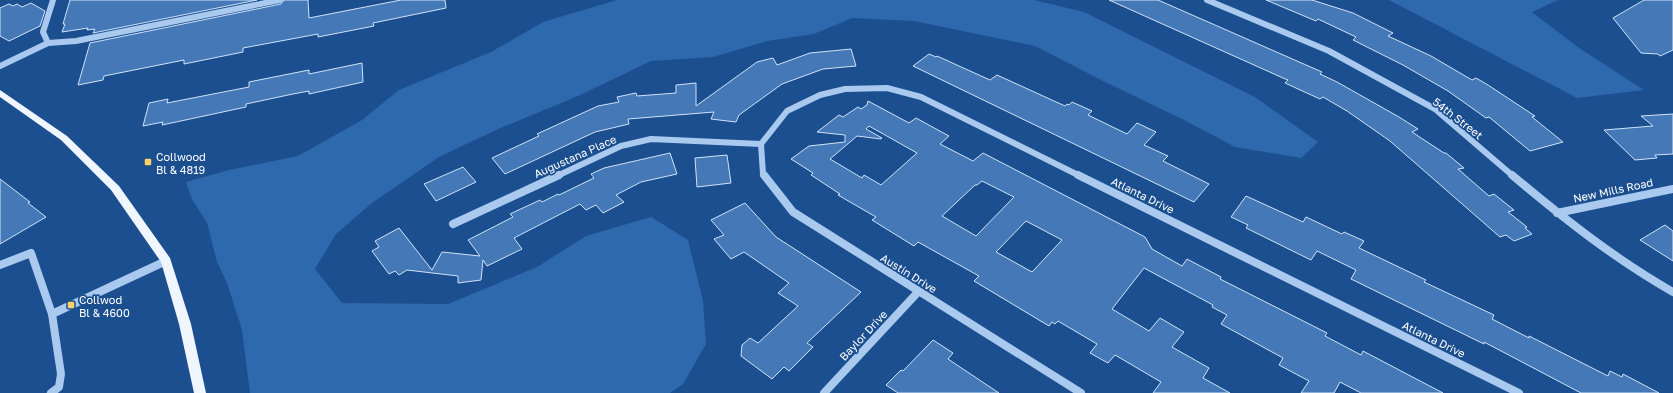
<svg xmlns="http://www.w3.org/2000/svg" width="1673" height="393" viewBox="0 0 1673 393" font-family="'Golos Text',sans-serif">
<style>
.green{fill:#2e69ad}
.building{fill:#4478b7;stroke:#cfe3fa;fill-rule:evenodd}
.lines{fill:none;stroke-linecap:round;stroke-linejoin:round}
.minor-far1{stroke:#a9c9ee;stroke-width:6}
.minor{stroke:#a9c9ee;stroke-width:8}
.major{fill:#f0f6ff;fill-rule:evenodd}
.poi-dot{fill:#ffd166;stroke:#1b4f8f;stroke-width:1.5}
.labels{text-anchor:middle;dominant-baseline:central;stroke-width:3.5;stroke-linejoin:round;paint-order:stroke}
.street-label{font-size:11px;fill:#fff;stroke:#1b4f8f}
.poi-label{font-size:11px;fill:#fff;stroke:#1b4f8f;text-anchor:start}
</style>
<rect width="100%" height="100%" fill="#1b4f8f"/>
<g class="green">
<polygon points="617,0 1034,0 1084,12 1255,97 1318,142 1301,158 1235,147 1184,120 1103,81 1035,46 914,21 852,18 814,34 767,41 713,57 651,61 578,96 498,129 439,157 372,203 336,234 315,269 342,303 448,304 537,267 586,236 651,217 688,240 703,301 706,344 683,384 670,393 250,393 242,330 227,283 217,262 207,223 192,199 186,182 229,170 298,156 362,120 399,90 491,52 543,22"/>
<polygon points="1389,0 1558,0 1532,12 1579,48 1644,90 1577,98"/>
</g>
<g class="building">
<polygon points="70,0 257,0 93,33 95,29 87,30 88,28 62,32 65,24 63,24"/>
<polygon points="284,0 308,0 309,18 401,0 445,0 446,8 373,23 374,26 318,37 318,34 243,48 243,52 184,64 184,60 104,76 103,80 78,85 90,43 281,4"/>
<polygon points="1109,0 1158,0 1322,72 1320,74 1337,82 1399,117 1418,129 1412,132 1444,153 1446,153 1464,168 1458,169 1489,196 1494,194 1514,210 1508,212 1527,227 1525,228 1532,234 1514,241 1506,235 1500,237 1390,141 1347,111 1323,97 1320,99 1285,83 1288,80 1283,78"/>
<polygon points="1266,0 1312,0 1353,13 1393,33 1388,36 1431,56 1472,80 1476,78 1488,85 1535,116 1532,117 1563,142 1530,151 1489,117 1486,118 1448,91 1403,65 1353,40 1356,37 1318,19 1316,21"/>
<polygon points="1644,0 1673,0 1673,50 1660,56 1658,54 1641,53 1613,18"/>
<polygon points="31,3 45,11 40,26 9,41 0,36 0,8 9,4 13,6 17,4 22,7"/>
<polygon points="851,49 856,66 823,69 782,84 739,115 736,122 711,119 714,112 628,119 629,124 595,132 505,174 492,158 539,136 537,134 598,106 619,102 617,97 636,93 637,96 676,93 676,85 696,83 696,106 757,62 773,58 777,65 810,53"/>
<polygon points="929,54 936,57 937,56 990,80 997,75 1065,106 1067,104 1069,105 1072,102 1092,111 1088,115 1127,134 1137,123 1156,132 1144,145 1168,156 1163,161 1209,184 1194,202 913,66"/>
<polygon points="362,63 363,82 309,94 309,91 293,94 246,104 246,107 162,125 163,122 143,126 149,103 168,99 167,103 249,87 249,82 309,70 309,74"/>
<path d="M 868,101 L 909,123 L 916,118 L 949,136 L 940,144 L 973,161 L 983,153 L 1145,237 L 1152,249 L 1182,266 L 1187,259 L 1221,277 L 1220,279 L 1327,333 L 1325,336 L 1361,355 L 1363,351 L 1443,393 L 1361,393 L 1340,382 L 1334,393 L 1301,393 L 1309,381 L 1279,365 L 1283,358 L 1221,324 L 1227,315 L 1212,307 L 1213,305 L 1144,268 L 1112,309 L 1149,331 L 1160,318 L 1184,332 L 1172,347 L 1209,368 L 1203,378 L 1230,393 L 1153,393 L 1161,382 L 1115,355 L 1108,363 L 1090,353 L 1097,344 L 1058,321 L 1055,324 L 1052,322 L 1049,326 L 974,281 L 979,276 L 918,242 L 914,246 L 872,220 L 876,217 L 838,195 L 840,194 L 811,175 L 813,173 L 791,159 L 809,146 L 845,142 L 845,135 L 817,132 L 839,115 L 843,117 L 858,107 L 861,109 L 867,105 ZM 869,126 L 917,153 L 881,185 L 864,175 L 862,178 L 830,159 L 857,136 L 881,139 L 882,138 L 866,129 ZM 982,181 L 1014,197 L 976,236 L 942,216 L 975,185 L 977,185 ZM 1026,221 L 1062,240 L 1032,272 L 996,252 Z"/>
<polygon points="1673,114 1673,154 1655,155 1657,158 1635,160 1604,130 1653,126 1641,116"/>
<polygon points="670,153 677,174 641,182 616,195 624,202 603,213 596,205 586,210 580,204 514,238 522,249 487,266 483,260 481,280 458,283 458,276 407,270 399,275 395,271 389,274 372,251 379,247 375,241 399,228 432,270 442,252 480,256 468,240 513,217 510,214 540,200 542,202 558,194 559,195 594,178 591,174 604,168"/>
<polygon points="727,155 731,183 697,187 695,158"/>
<polygon points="463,167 476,182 436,201 424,184"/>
<polygon points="0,179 30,202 28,203 46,217 0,244"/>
<polygon points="1246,196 1303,222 1306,217 1342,234 1344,232 1364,241 1359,248 1426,280 1424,282 1494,315 1492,319 1529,338 1529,336 1608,376 1610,371 1622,377 1623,374 1659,393 1581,393 1484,342 1484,344 1351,279 1356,270 1317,251 1311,260 1246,228 1248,225 1231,217"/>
<polygon points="745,203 776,237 861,292 807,343 813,347 789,371 784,367 772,379 741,356 742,345 750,338 758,343 798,306 778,293 789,283 744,252 731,259 714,239 724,235 711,220"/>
<polygon points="1665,225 1673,231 1673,261 1640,240"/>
<polygon points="933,340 953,353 948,359 999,393 898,393 886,385 901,370 903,371"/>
</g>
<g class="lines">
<g class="minor-far1">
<polyline points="1207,0 1329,51 1435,109 1513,176"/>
<polyline points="48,43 43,32 53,0"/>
<polyline points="0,66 48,43 76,41 280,0"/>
<polyline points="761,144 787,111 820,95 845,89 887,88 921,97 1080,176"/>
<polyline points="761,144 763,174 764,176"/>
<polyline points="557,176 621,146 651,139 761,144"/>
</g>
<g class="minor">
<polyline points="764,175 793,212 1081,393"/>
<polyline points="1078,175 1519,393"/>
<path d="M 1512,175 C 1563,218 1615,259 1673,292"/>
<polyline points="1557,213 1673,189"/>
<polyline points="453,224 559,175"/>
<polyline points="0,265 31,253 52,314 61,374 59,387 51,393"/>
<polyline points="52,314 166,261"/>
<polyline points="824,393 918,292"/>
</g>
<polygon class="major" points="0,90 67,136 119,186 170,258 191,324 206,393 194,393 179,324 161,262 111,190 61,140 0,97"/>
</g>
<g class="poi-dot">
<rect x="144" y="158" width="8" height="8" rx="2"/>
<rect x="67" y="301" width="8" height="8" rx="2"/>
</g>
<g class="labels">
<g class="street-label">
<text transform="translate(1458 118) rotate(38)">54th Street</text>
<text transform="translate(575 156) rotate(-24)">Augustana Place</text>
<text transform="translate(1613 190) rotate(-12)">New Mills Road</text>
<text transform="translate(1143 195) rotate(26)">Atlanta Drive</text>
<text transform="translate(909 273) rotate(32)">Austin Drive</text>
<text transform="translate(863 335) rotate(-47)">Baylor Drive</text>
<text transform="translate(1434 339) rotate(26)">Atlanta Drive</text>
</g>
<g class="poi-label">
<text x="156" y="156">Collwood<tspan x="156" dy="13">Bl &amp; 4819</tspan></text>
<text x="79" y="299">Collwod<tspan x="79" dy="13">Bl &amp; 4600</tspan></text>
</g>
</g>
</svg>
